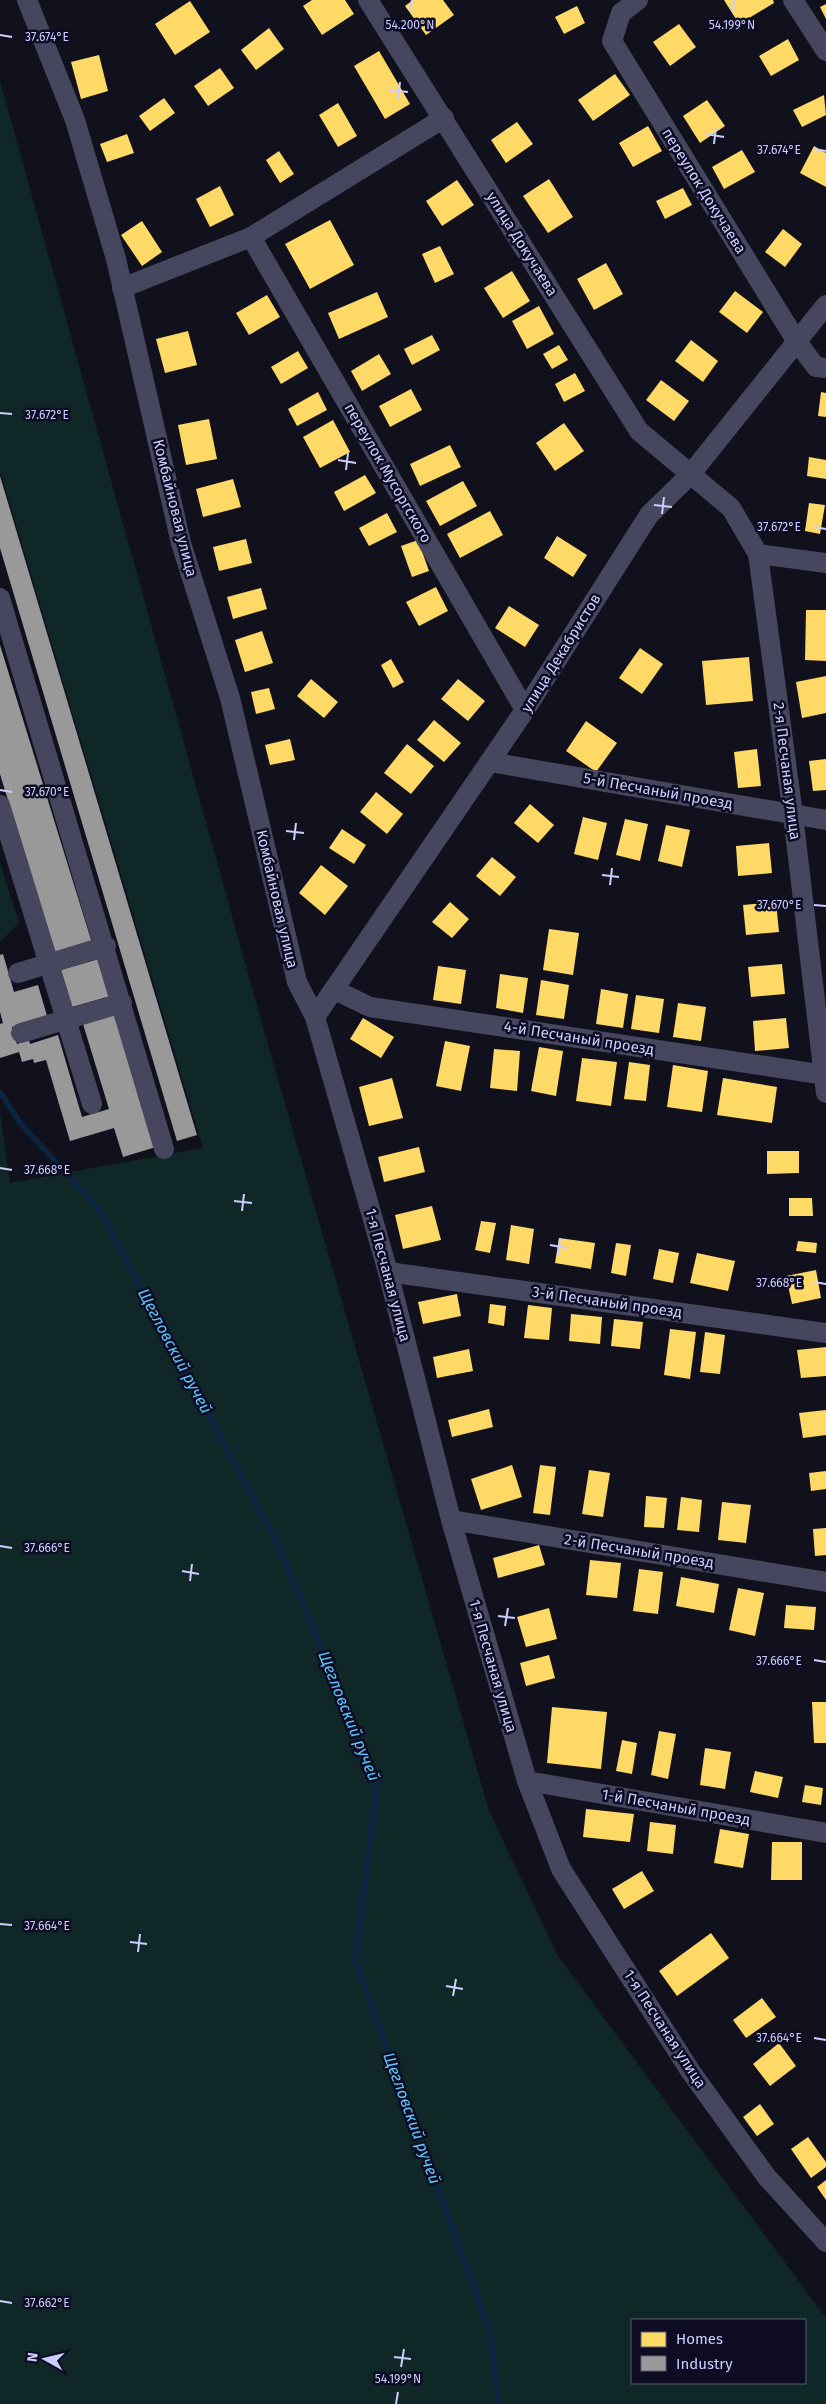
<svg xmlns="http://www.w3.org/2000/svg" width="826" height="2404" viewBox="0 0 826 2404" font-family="'Fira Sans',sans-serif">
<style>
.green{fill:#0f2827;fill-rule:evenodd}
.homes{fill:#ffd966}
.industry{fill:#999}
.lines{fill:none;stroke-linecap:round;stroke-linejoin:round}
.stream{stroke:#0a2441;stroke-width:5.5}
.minor{stroke:#46475e;stroke-width:20}
.ticks{fill:none;stroke:#cdceff;stroke-width:2}
.labels{text-anchor:middle;dominant-baseline:central;stroke-width:5;stroke-linejoin:round;paint-order:stroke}
.street-label{font-size:15px;fill:#cdceff;stroke:#0d0c22}
.water-label{font-size:16px;font-style:italic;fill:#5bc9ff;stroke:#0d0c22}
.ticks-label{font-size:12px;text-anchor:middle;fill:#cdceff;stroke:#0d0c22;stroke-width:5;stroke-linejoin:round;paint-order:stroke}
</style>
<rect width="100%" height="100%" fill="#11111d"/>
<g class="green">
<path d="M 0,81 L 264,1031 L 489,1811 L 558,1956 L 826,2318 L 826,2404 L 0,2404 L 0,1113 L 10,1183 L 203,1148 L 0,471 ZM 632,2320 L 805,2320 L 805,2383 L 632,2383 Z"/>
<polygon points="0,863 19,923 0,942"/>
</g>
<g class="homes">
<polygon points="312,0 345,0 354,14 322,35 303,6"/>
<polygon points="413,0 443,0 454,15 426,35 405,6"/>
<polygon points="724,0 773,0 774,3 739,24"/>
<polygon points="190,1 210,32 175,55 155,24"/>
<polygon points="826,4 826,19 820,7"/>
<polygon points="577,6 585,23 564,34 555,17"/>
<polygon points="679,24 696,47 670,66 653,42"/>
<polygon points="269,28 284,49 256,70 241,50"/>
<polygon points="788,39 799,60 771,76 759,56"/>
<polygon points="379,51 410,104 385,119 354,66"/>
<polygon points="99,55 108,91 81,99 71,62"/>
<polygon points="220,68 234,88 208,106 194,86"/>
<polygon points="615,74 630,95 593,121 578,100"/>
<polygon points="824,95 826,115 802,127 793,110"/>
<polygon points="164,98 175,113 150,131 139,116"/>
<polygon points="707,100 725,126 700,143 683,116"/>
<polygon points="338,103 357,136 338,147 319,115"/>
<polygon points="517,122 533,144 506,163 491,140"/>
<polygon points="648,126 662,151 633,167 619,143"/>
<polygon points="127,134 134,153 107,162 100,144"/>
<polygon points="814,146 826,153 826,187 800,173"/>
<polygon points="742,150 755,172 724,189 712,167"/>
<polygon points="279,151 294,174 280,183 266,160"/>
<polygon points="549,179 573,217 548,233 523,196"/>
<polygon points="457,180 474,205 442,226 426,201"/>
<polygon points="220,186 234,215 210,227 196,199"/>
<polygon points="683,188 692,205 665,219 656,201"/>
<polygon points="330,220 354,265 310,289 285,244"/>
<polygon points="142,221 162,252 142,266 121,235"/>
<polygon points="783,229 802,244 785,267 765,252"/>
<polygon points="440,246 454,274 435,283 422,254"/>
<polygon points="606,263 623,294 594,310 577,279"/>
<polygon points="512,271 530,301 503,318 484,288"/>
<polygon points="735,291 763,312 747,333 719,312"/>
<polygon points="377,292 388,317 339,339 328,313"/>
<polygon points="267,295 280,317 249,335 236,313"/>
<polygon points="539,306 554,334 527,349 512,321"/>
<polygon points="188,331 197,365 165,373 156,339"/>
<polygon points="432,335 440,350 412,365 404,349"/>
<polygon points="691,340 718,361 703,382 675,361"/>
<polygon points="559,345 568,360 552,369 543,354"/>
<polygon points="298,351 308,368 281,384 271,367"/>
<polygon points="379,354 391,374 362,391 351,371"/>
<polygon points="575,373 585,391 564,402 555,384"/>
<polygon points="661,380 689,401 674,421 646,400"/>
<polygon points="411,389 422,410 390,427 379,406"/>
<polygon points="318,392 327,410 297,426 288,409"/>
<polygon points="821,392 826,393 826,417 818,416"/>
<polygon points="209,419 217,459 186,465 178,425"/>
<polygon points="333,420 350,452 320,468 303,437"/>
<polygon points="564,423 584,451 555,471 536,443"/>
<polygon points="450,445 461,467 420,486 410,464"/>
<polygon points="809,457 826,460 826,479 807,476"/>
<polygon points="365,475 376,493 344,511 334,492"/>
<polygon points="233,479 241,507 203,517 196,489"/>
<polygon points="463,481 477,506 440,526 426,501"/>
<polygon points="809,503 825,505 820,534 805,531"/>
<polygon points="490,511 503,535 460,558 447,534"/>
<polygon points="387,513 397,532 369,546 359,528"/>
<polygon points="557,536 587,555 573,577 544,558"/>
<polygon points="246,539 252,563 219,571 213,547"/>
<polygon points="418,540 429,571 412,577 401,546"/>
<polygon points="436,587 448,611 419,626 406,602"/>
<polygon points="261,588 267,609 233,619 227,597"/>
<polygon points="509,606 539,625 525,647 495,628"/>
<polygon points="806,610 826,610 826,661 805,660"/>
<polygon points="262,631 273,663 245,672 235,640"/>
<polygon points="640,648 663,664 642,694 619,678"/>
<polygon points="749,657 753,701 706,705 702,661"/>
<polygon points="391,659 404,682 393,688 381,665"/>
<polygon points="826,676 826,713 802,718 796,682"/>
<polygon points="311,679 338,702 324,718 297,696"/>
<polygon points="458,679 485,701 468,721 441,699"/>
<polygon points="269,688 275,709 256,714 251,692"/>
<polygon points="434,720 461,743 444,762 417,740"/>
<polygon points="586,721 617,743 596,772 566,751"/>
<polygon points="290,739 295,760 270,765 265,745"/>
<polygon points="407,744 434,766 411,794 384,773"/>
<polygon points="757,749 761,786 738,788 734,752"/>
<polygon points="826,759 826,790 813,791 809,761"/>
<polygon points="376,792 403,814 387,834 360,812"/>
<polygon points="530,804 554,825 538,843 514,823"/>
<polygon points="583,817 607,823 598,860 574,854"/>
<polygon points="625,819 648,824 640,861 616,855"/>
<polygon points="666,825 690,830 682,867 658,861"/>
<polygon points="342,829 366,845 354,864 329,848"/>
<polygon points="769,843 772,873 738,876 736,846"/>
<polygon points="492,857 516,877 500,896 476,876"/>
<polygon points="321,865 348,886 325,915 299,893"/>
<polygon points="450,902 469,919 452,938 432,922"/>
<polygon points="776,902 779,932 746,935 743,905"/>
<polygon points="549,929 579,933 573,975 543,970"/>
<polygon points="782,964 785,994 751,997 748,967"/>
<polygon points="438,966 466,970 461,1004 433,1000"/>
<polygon points="500,974 528,978 523,1013 496,1008"/>
<polygon points="541,980 569,985 564,1019 536,1015"/>
<polygon points="601,989 628,994 623,1028 596,1024"/>
<polygon points="636,995 664,999 659,1033 631,1029"/>
<polygon points="678,1003 706,1007 701,1041 673,1037"/>
<polygon points="363,1018 394,1037 381,1058 350,1039"/>
<polygon points="786,1018 789,1048 755,1051 753,1021"/>
<polygon points="445,1041 470,1046 461,1091 436,1086"/>
<polygon points="539,1047 563,1051 556,1096 531,1091"/>
<polygon points="494,1049 520,1051 517,1091 490,1088"/>
<polygon points="582,1058 617,1062 611,1106 576,1101"/>
<polygon points="629,1062 650,1065 646,1101 624,1099"/>
<polygon points="673,1065 708,1071 702,1112 667,1107"/>
<polygon points="392,1078 403,1118 369,1126 359,1087"/>
<polygon points="723,1078 777,1087 772,1123 717,1115"/>
<polygon points="419,1147 425,1172 384,1182 378,1157"/>
<polygon points="767,1151 799,1151 799,1173 767,1174"/>
<polygon points="789,1198 812,1198 813,1216 789,1216"/>
<polygon points="432,1206 441,1240 403,1249 395,1215"/>
<polygon points="481,1221 496,1223 490,1253 475,1250"/>
<polygon points="511,1225 534,1229 529,1264 506,1260"/>
<polygon points="559,1238 595,1243 591,1269 555,1263"/>
<polygon points="798,1241 817,1243 816,1253 796,1251"/>
<polygon points="616,1243 631,1245 626,1276 611,1273"/>
<polygon points="659,1249 679,1253 673,1283 653,1279"/>
<polygon points="697,1253 735,1261 728,1291 690,1283"/>
<polygon points="816,1270 821,1298 792,1304 786,1276"/>
<polygon points="457,1294 461,1316 423,1324 418,1302"/>
<polygon points="490,1304 506,1306 504,1326 488,1323"/>
<polygon points="528,1305 552,1308 549,1340 524,1338"/>
<polygon points="571,1314 602,1317 600,1344 569,1341"/>
<polygon points="614,1319 643,1322 640,1349 611,1346"/>
<polygon points="670,1329 696,1332 690,1379 664,1375"/>
<polygon points="705,1332 725,1335 720,1374 700,1372"/>
<polygon points="826,1347 826,1376 801,1378 797,1350"/>
<polygon points="469,1349 473,1371 437,1378 433,1357"/>
<polygon points="489,1409 493,1427 452,1437 448,1420"/>
<polygon points="826,1410 826,1435 803,1438 799,1413"/>
<polygon points="512,1465 522,1497 481,1510 471,1479"/>
<polygon points="540,1465 556,1467 550,1515 533,1513"/>
<polygon points="589,1470 610,1473 603,1517 582,1514"/>
<polygon points="826,1471 826,1489 811,1491 809,1473"/>
<polygon points="646,1496 667,1498 664,1528 644,1527"/>
<polygon points="681,1497 702,1500 699,1532 677,1530"/>
<polygon points="722,1502 751,1505 746,1543 718,1540"/>
<polygon points="826,1528 826,1555 815,1556 813,1529"/>
<polygon points="539,1545 545,1565 498,1578 493,1558"/>
<polygon points="590,1560 621,1563 617,1598 586,1595"/>
<polygon points="639,1569 663,1572 658,1614 633,1611"/>
<polygon points="681,1577 719,1584 714,1613 676,1606"/>
<polygon points="738,1588 764,1593 755,1636 729,1630"/>
<polygon points="786,1605 816,1607 814,1630 784,1628"/>
<polygon points="549,1608 557,1639 526,1647 517,1617"/>
<polygon points="549,1655 555,1678 526,1686 520,1663"/>
<polygon points="812,1702 826,1702 826,1743 814,1743"/>
<polygon points="552,1707 607,1712 601,1769 547,1763"/>
<polygon points="659,1731 676,1734 668,1779 651,1775"/>
<polygon points="622,1740 637,1743 632,1774 616,1771"/>
<polygon points="705,1748 731,1752 725,1789 700,1785"/>
<polygon points="755,1771 783,1777 778,1798 750,1792"/>
<polygon points="805,1785 823,1788 821,1805 802,1802"/>
<polygon points="586,1809 634,1814 630,1842 583,1837"/>
<polygon points="650,1822 676,1825 673,1854 647,1851"/>
<polygon points="720,1829 749,1834 743,1868 714,1863"/>
<polygon points="772,1842 802,1842 802,1880 771,1880"/>
<polygon points="642,1871 654,1891 624,1909 612,1889"/>
<polygon points="711,1933 729,1958 677,1996 659,1971"/>
<polygon points="762,1998 776,2017 746,2038 733,2020"/>
<polygon points="779,2043 796,2066 770,2086 753,2064"/>
<polygon points="760,2104 774,2124 757,2136 743,2117"/>
<polygon points="808,2137 826,2162 826,2167 811,2178 791,2149"/>
<polygon points="826,2180 826,2200 817,2187"/>
</g>
<g class="industry">
<polygon points="0,476 197,1135 177,1141 0,548"/>
<polygon points="0,645 92,943 55,955 0,774"/>
<polygon points="3,954 14,992 38,985 47,1016 12,1027 17,1044 29,1040 30,1044 58,1035 82,1117 109,1109 83,1024 116,1014 156,1147 123,1157 114,1128 70,1141 46,1060 34,1063 33,1059 22,1062 19,1052 0,1058 0,1024 3,1023 0,1012 0,955"/>
<polygon points="102,958 114,995 72,1007 61,970"/>
</g>
<g class="lines">
<polyline class="stream" points="0,1092 21,1124 99,1209 276,1541 378,1780 355,1960 489,2329 499,2404"/>
<g class="minor">
<polyline points="27,0 75,120 116,259 181,543 230,698 297,982 315,1017 388,1272 451,1520 527,1781 561,1869 691,2072 766,2176 826,2242"/>
<polyline points="368,0 639,431 731,508 758,554 793,815 826,1093"/>
<polyline points="638,0 621,13 612,41 797,342 816,367 826,368"/>
<polyline points="793,0 826,51"/>
<polyline points="251,237 525,710"/>
<polyline points="122,288 251,237 444,118"/>
<polyline points="758,554 826,563"/>
<polyline points="0,598 164,1149"/>
<polyline points="490,762 826,820"/>
<polyline points="0,805 92,1104"/>
<polyline points="18,973 106,946"/>
<polyline points="335,990 370,1007 826,1075"/>
<polyline points="315,1017 525,710 649,515 690,475 826,305"/>
<polyline points="21,1033 122,1003"/>
<polyline points="388,1272 826,1333"/>
<polyline points="451,1520 826,1582"/>
<polyline points="527,1781 826,1833"/>
</g>
</g>
<path class="ticks" d="M 410,12 L 412,0M 732,12 L 734,0M 0,35 L 12,37M 390,90 L 408,92M 398,100 L 400,82M 706,134 L 724,137M 714,144 L 716,127M 814,149 L 826,151M 0,413 L 12,414M 338,460 L 356,463M 346,470 L 348,453M 654,505 L 672,507M 662,514 L 664,497M 814,527 L 826,529M 0,790 L 12,792M 286,831 L 304,833M 294,840 L 296,823M 602,875 L 619,877M 610,885 L 612,868M 814,905 L 826,906M 0,1168 L 12,1170M 234,1201 L 252,1203M 242,1211 L 244,1194M 550,1245 L 567,1248M 558,1255 L 560,1238M 814,1282 L 826,1284M 0,1546 L 12,1548M 182,1571 L 199,1574M 190,1581 L 192,1564M 498,1616 L 515,1618M 505,1626 L 508,1608M 814,1660 L 826,1662M 0,1924 L 12,1925M 130,1942 L 147,1944M 138,1952 L 140,1934M 446,1986 L 463,1989M 453,1996 L 456,1979M 814,2038 L 826,2040M 0,2301 L 12,2303M 394,2357 L 411,2359M 401,2367 L 404,2349M 396,2404 L 398,2392"/>
<g class="labels">
<g class="street-label">
<text transform="translate(704 191) rotate(58)">переулок Докучаева</text>
<text transform="translate(522 244) rotate(58)">улица Докучаева</text>
<text transform="translate(388 473) rotate(60)">переулок Мусоргского</text>
<text transform="translate(175 508) rotate(76)">Комбайновая улица</text>
<text transform="translate(561 653) rotate(-58)">улица Декабристов</text>
<text transform="translate(787 771) rotate(83)">2-я Песчаная улица</text>
<text transform="translate(658 791) rotate(10)">5-й Песчаный проезд</text>
<text transform="translate(277 899) rotate(77)">Комбайновая улица</text>
<text transform="translate(579 1038) rotate(9)">4-й Песчаный проезд</text>
<text transform="translate(388 1275) rotate(75)">1-я Песчаная улица</text>
<text transform="translate(607 1302) rotate(8)">3-й Песчаный проезд</text>
<text transform="translate(639 1551) rotate(9)">2-й Песчаный проезд</text>
<text transform="translate(493 1666) rotate(74)">1-я Песчаная улица</text>
<text transform="translate(676 1807) rotate(10)">1-й Песчаный проезд</text>
<text transform="translate(665 2029) rotate(57)">1-я Песчаная улица</text>
</g>
<g class="water-label">
<text transform="translate(175 1351) rotate(62)">Щегловский ручей</text>
<text transform="translate(349 1716) rotate(68)">Щегловский ручей</text>
<text transform="translate(412 2118) rotate(70)">Щегловский ручей</text>
</g>
</g>
<g class="ticks-label">
<text x="410" y="29">54.200°N</text>
<text x="732" y="29">54.199°N</text>
<text x="47" y="41">37.674°E</text>
<text x="779" y="154">37.674°E</text>
<text x="47" y="419">37.672°E</text>
<text x="779" y="531">37.672°E</text>
<text x="47" y="796">37.670°E</text>
<text x="779" y="909">37.670°E</text>
<text x="47" y="1174">37.668°E</text>
<text x="779" y="1287">37.668°E</text>
<text x="47" y="1552">37.666°E</text>
<text x="779" y="1665">37.666°E</text>
<text x="47" y="1930">37.664°E</text>
<text x="779" y="2042">37.664°E</text>
<text x="47" y="2307">37.662°E</text>
<text x="398" y="2383">54.199°N</text>
</g>
<rect x="631" y="2319" width="175" height="65" fill="#0d0c22" stroke="#5a5a7a"/>
<rect x="641" y="2332" width="25" height="15" fill="#ffd966" stroke="#5a5a7a"/>
<text x="676" y="2344" font-size="15" fill="#cdceff">Homes</text>
<rect x="641" y="2356" width="25" height="15" fill="#999999" stroke="#5a5a7a"/>
<text x="676" y="2369" font-size="15" fill="#cdceff">Industry</text>
<g transform="translate(45 2359) rotate(278)" stroke="#0d0c22" stroke-width="4" paint-order="stroke">
<path d="M0-4L9 19L0 12L-9 19Z" fill="#cdceff"/>
<text y="-8" font-size="14" font-weight="bold" text-anchor="middle" fill="#cdceff">N</text>
</g>
</svg>
